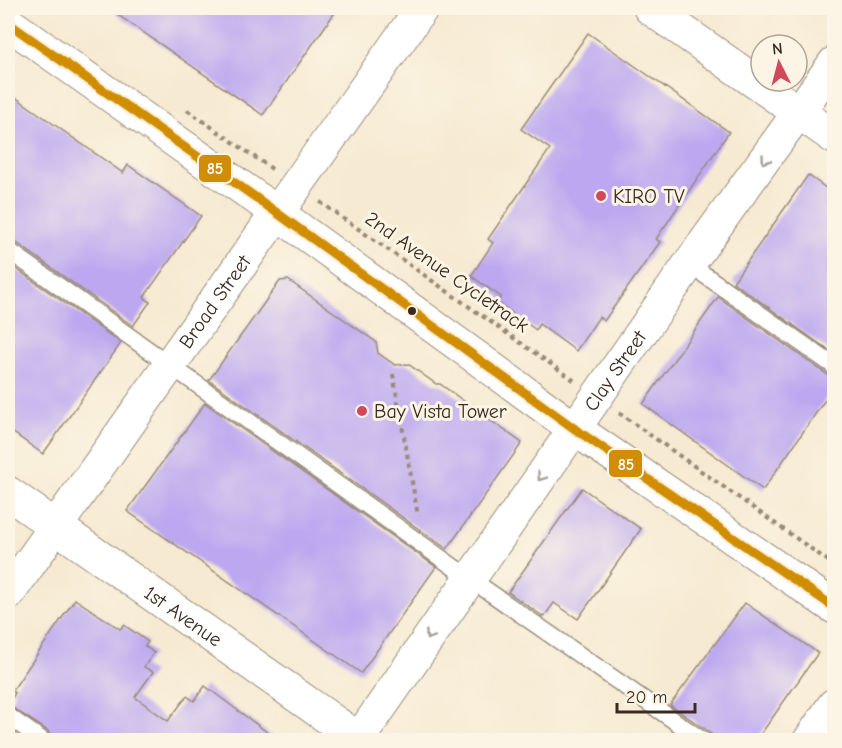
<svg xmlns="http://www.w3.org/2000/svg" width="842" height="748" viewBox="0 0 842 748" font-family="'Comic Neue',sans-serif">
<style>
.building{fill:#bca7f0}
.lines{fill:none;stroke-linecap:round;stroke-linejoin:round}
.service-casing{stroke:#988a78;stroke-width:19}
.minor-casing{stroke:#988a78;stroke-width:34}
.tertiary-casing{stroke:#988a78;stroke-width:35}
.secondary-casing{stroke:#988a78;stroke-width:35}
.primary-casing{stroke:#988a78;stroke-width:35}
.path{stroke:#988a78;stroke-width:4;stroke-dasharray:4.5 4.5;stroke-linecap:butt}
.service{stroke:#fff;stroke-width:16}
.minor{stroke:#fff;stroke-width:32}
.tertiary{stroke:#fff;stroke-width:33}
.secondary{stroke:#fff;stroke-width:33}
.primary{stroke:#fff;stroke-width:33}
.bus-1-casing{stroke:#fcf5e5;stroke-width:14}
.bus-1{stroke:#d18d06;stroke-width:9}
.oneway{stroke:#a79f9a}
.poi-dot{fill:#d1495b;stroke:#fcf5e5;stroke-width:2}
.bus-dot{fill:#3b2a1e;stroke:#fcf5e5;stroke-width:2}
.labels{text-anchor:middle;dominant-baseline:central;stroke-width:6;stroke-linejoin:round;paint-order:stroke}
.poi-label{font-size:20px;fill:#3b2a1e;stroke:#fcf5e5;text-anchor:start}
.street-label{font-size:20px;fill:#3b2a1e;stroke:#fcf5e5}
.line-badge{stroke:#fcf5e5;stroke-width:2}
.badge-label{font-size:16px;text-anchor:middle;font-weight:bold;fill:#fff}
</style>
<rect width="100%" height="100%" fill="#fcf5e5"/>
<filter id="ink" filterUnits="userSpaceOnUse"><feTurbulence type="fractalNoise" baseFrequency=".0167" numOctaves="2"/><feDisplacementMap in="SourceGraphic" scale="12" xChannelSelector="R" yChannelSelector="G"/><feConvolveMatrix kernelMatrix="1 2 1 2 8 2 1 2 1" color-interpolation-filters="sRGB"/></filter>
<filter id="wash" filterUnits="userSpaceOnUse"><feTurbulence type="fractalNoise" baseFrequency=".008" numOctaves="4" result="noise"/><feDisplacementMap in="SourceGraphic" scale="24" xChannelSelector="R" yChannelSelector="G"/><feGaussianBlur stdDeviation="1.35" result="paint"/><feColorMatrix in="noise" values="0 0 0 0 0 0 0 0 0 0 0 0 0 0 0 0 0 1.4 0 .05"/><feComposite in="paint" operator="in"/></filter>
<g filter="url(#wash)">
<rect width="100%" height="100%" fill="#f6ead2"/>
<g id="blocks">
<g class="building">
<polygon points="108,8 338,8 263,115"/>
<polygon points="588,33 729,132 656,239 660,242 604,321 599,317 576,351 539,324 536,330 497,302 501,297 471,276 493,243 488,239 550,149 521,129"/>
<polygon points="8,92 123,173 128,165 201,216 144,297 150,302 133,326 14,241 8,240"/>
<polygon points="808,175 834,194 834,354 733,282"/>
<polygon points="8,263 121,343 43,454 8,429"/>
<polygon points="288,280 376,342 378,353 395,365 408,364 436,384 440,384 522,443 447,549 209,380 280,281"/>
<polygon points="718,297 828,375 834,376 834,387 763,490 643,404"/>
<polygon points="205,403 436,567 361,673 127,511"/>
<polygon points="582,488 641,529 578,619 554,603 544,617 508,592"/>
<polygon points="75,599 120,629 124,625 148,642 145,646 154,653 144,667 153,672 135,697 168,721 187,696 194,701 205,686 279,741 52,741 48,731 8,705 15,693 12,691"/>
<polygon points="745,603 818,653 756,741 717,741 708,731 670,705"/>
<polygon points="8,729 24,741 8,741"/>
</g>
</g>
</g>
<g filter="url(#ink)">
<use href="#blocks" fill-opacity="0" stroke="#988a78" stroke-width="1.5"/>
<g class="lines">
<g class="service-casing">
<g id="service">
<polyline points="8,250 469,578 702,740"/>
<polyline points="689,264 834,366"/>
<polyline points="8,716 42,740"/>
</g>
</g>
<g class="minor-casing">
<g id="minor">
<path id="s1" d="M 358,740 L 689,264 L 834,63"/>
</g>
</g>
<g class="tertiary-casing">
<polyline id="tertiary" points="810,740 834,705"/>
</g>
<g class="secondary-casing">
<g id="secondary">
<polyline points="650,8 834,137"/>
<path id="s2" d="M 8,493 L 360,740"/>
</g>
</g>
<g class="primary-casing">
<g id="primary">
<polyline points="8,23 255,197 575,429 834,607"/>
<path id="s3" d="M 8,594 L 422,8"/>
</g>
</g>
<g class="path">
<polyline points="187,110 272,169"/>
<polyline points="320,202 575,381"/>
<polyline points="393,374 418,516"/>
<polyline points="619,413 834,565"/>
</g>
<use href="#service" class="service"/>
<use href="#minor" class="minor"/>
<use href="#tertiary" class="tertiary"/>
<use href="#secondary" class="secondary"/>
<use href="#primary" class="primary"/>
<g class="bus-1-casing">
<polyline id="bus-1" points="8,23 255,197 575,429 834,607"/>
</g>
<use href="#bus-1" class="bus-1"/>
</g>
<defs><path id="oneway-chevron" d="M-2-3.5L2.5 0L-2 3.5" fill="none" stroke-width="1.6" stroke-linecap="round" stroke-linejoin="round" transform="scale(1.5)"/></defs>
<g class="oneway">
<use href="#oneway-chevron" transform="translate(765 160) rotate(126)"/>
<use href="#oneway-chevron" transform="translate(541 477) rotate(125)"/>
<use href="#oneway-chevron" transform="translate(429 636) rotate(124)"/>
</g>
</g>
<g class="poi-dot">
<circle cx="601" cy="196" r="6"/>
<circle cx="362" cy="411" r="6"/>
</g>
<circle class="bus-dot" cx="412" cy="311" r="5"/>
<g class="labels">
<g class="poi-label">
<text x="613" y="196">KIRO TV</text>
<text x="374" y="411">Bay Vista Tower</text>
</g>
<g class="street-label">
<text transform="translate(447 272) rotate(35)">2nd Avenue Cycletrack</text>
<text stroke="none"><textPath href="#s3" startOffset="358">Broad Street</textPath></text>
<text stroke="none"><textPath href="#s1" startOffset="450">Clay Street</textPath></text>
<text stroke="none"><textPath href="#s2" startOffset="214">1st Avenue</textPath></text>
</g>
</g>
<g class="line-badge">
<rect x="198" y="154" width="34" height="29" rx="6" fill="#d18d06"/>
<rect x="608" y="449" width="35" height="29" rx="6" fill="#d18d06"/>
</g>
<g class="badge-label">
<text x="215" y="174">85</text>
<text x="626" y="470">85</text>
</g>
<rect width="842" height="748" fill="none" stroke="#fcf5e5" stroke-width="30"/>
<g transform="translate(779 63) rotate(354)"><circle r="28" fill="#fcf5e5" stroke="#afa495" stroke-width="1.5"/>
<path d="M0-4.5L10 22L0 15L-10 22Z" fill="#d1495b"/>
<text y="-9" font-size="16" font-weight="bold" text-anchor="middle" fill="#3b2a1e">N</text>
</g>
<path d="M617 703v9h78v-9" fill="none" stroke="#3b2a1e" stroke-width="3"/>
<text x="626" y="703" font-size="18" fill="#3b2a1e" stroke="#fcf5e5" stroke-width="4.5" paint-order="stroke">20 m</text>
</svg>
